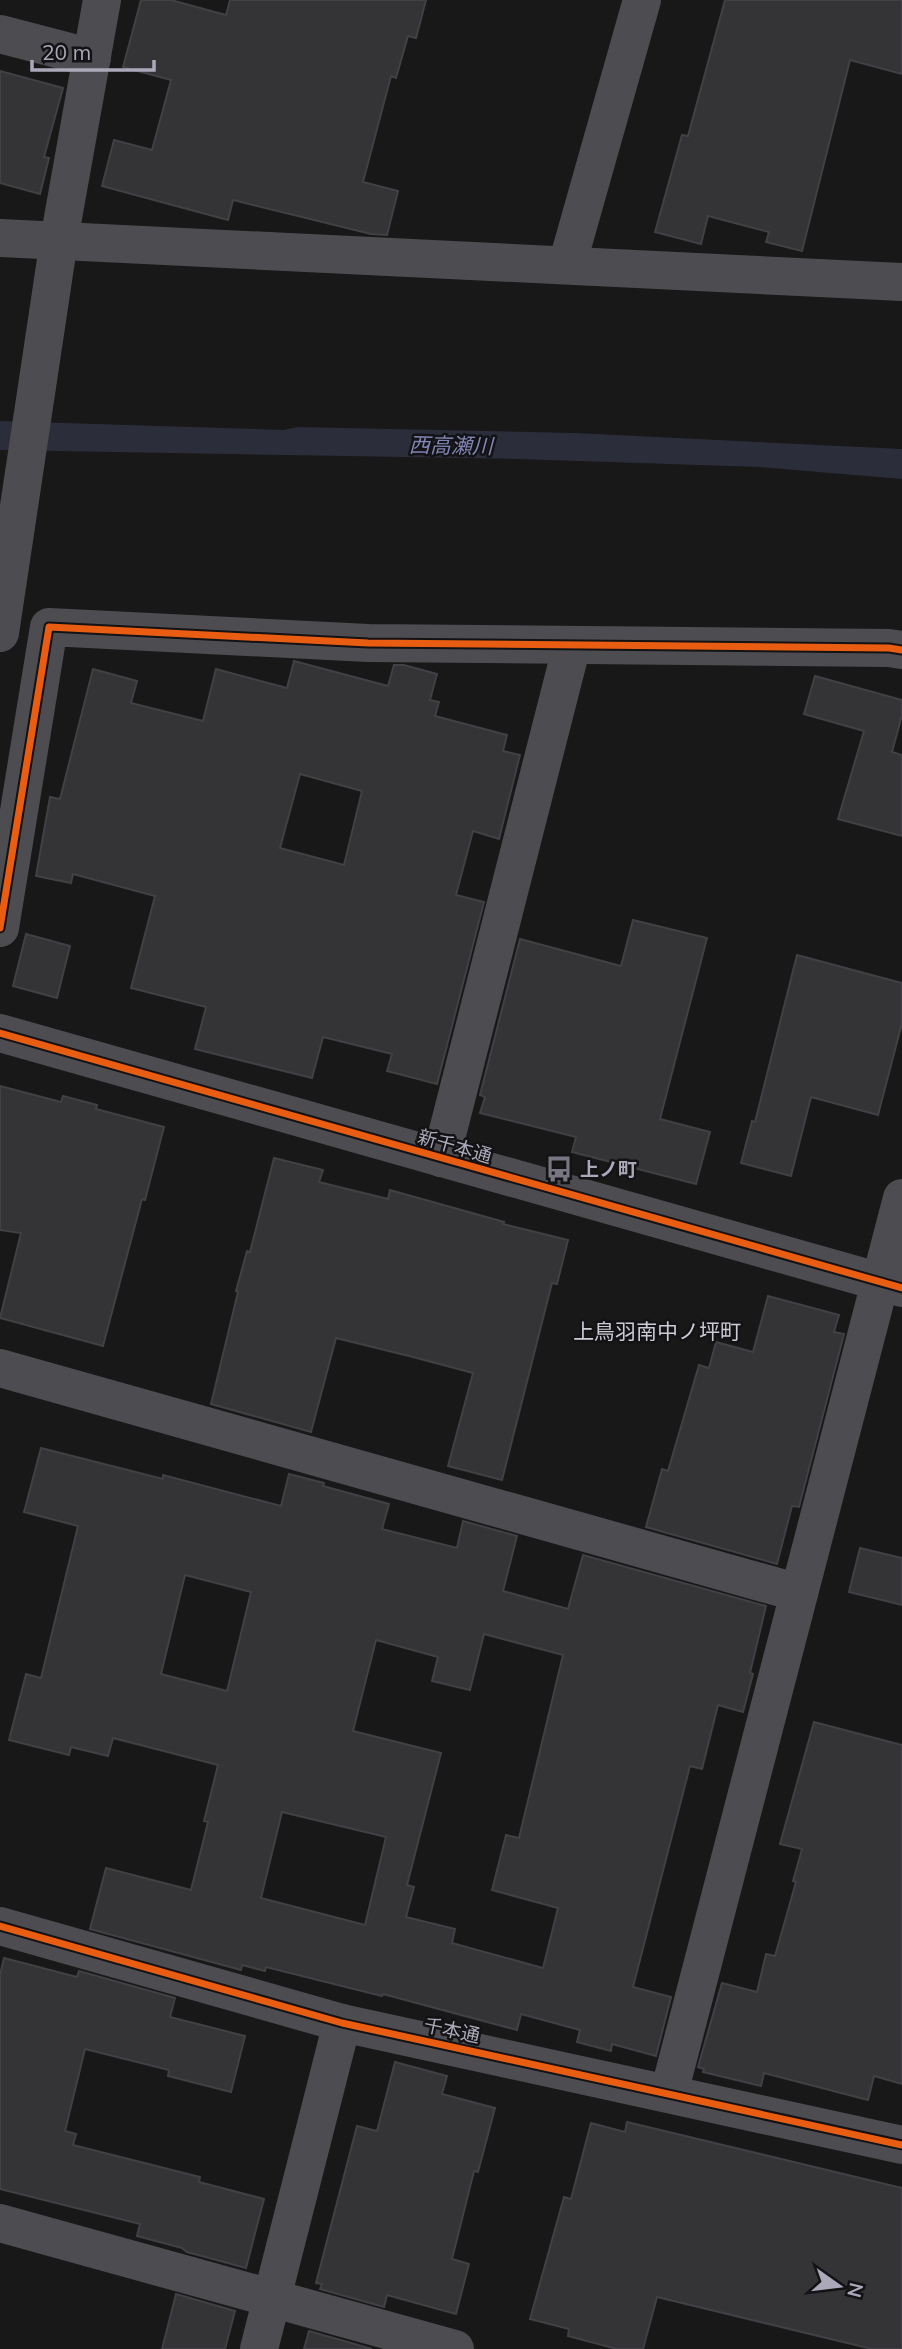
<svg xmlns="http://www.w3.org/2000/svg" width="902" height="2349" viewBox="0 0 902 2349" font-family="Mulish,'Noto Sans JP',sans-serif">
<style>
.water{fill:#2b2d3a}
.building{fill:#343436;stroke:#414044;stroke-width:2;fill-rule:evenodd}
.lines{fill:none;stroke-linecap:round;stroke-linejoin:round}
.minor{stroke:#4d4c51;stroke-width:38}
.tertiary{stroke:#4d4c51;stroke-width:38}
.cycleway-casing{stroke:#131214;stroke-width:11}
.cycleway{stroke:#e95d12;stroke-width:7}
.labels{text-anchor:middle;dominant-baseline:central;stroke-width:5;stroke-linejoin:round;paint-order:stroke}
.street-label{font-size:19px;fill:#aba9b9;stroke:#131214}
.poi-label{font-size:19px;font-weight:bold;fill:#aba9b9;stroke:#131214;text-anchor:start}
.water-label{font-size:21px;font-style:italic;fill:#8185b3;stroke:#131214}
.neighbourhood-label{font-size:21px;fill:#cccad5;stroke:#131214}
</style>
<rect width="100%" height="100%" fill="#181818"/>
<polygon class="water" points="0,421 284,430 297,427 575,433 902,449 902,479 759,467 518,459 0,450"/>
<g class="building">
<polygon points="141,0 171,0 226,15 230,0 426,0 416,38 408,36 396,78 391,76 363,182 398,191 387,235 371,234 233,200 228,220 102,186 114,140 152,150 171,80 123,67"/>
<polygon points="725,0 902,0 902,74 850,60 802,251 766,242 769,232 708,216 701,244 655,232 682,135 688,136"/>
<polygon points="0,71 63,88 44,157 49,158 40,194 0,183"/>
<path d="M 294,661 L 388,686 L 394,665 L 404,665 L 437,674 L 430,700 L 439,702 L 435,716 L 507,735 L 503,751 L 520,755 L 499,839 L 473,831 L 456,895 L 484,902 L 437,1084 L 387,1071 L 392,1054 L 323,1037 L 312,1078 L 195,1049 L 206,1007 L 131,988 L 155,896 L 73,874 L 71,883 L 36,876 L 50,797 L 60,799 L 93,669 L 137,681 L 131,703 L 203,721 L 216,669 L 287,688 ZM 300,774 L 362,791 L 344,865 L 280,848 Z"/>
<polygon points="815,676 902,700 902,715 892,752 902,755 902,836 838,819 864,731 804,714"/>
<polygon points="633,920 707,938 660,1119 710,1132 696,1184 572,1152 576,1137 480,1113 485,1097 480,1095 520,939 621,966"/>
<polygon points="26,934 70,946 57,998 13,986"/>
<polygon points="797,955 902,983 902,1023 878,1115 811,1097 791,1176 741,1163 752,1121 755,1122"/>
<polygon points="0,1086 61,1102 63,1096 97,1105 96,1109 164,1127 145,1200 142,1199 103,1346 0,1318 21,1233 0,1230"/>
<polygon points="274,1158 323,1170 319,1182 388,1199 390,1190 504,1222 503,1224 568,1240 557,1284 552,1283 502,1480 448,1466 473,1373 413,1357 336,1338 311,1432 211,1404 238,1292 236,1291 247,1251 250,1252"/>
<polygon points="768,1296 839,1315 834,1332 844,1334 799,1507 792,1506 777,1564 646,1527 662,1469 668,1471 699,1365 709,1368 716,1342 753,1352"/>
<path d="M 41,1448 L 163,1479 L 163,1475 L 281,1506 L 289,1474 L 324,1483 L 323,1486 L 389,1504 L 382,1529 L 457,1548 L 463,1521 L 517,1536 L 503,1591 L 568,1609 L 583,1555 L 766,1606 L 750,1673 L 753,1674 L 743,1712 L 718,1705 L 702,1769 L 690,1766 L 633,1987 L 671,1997 L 656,2056 L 612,2044 L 611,2051 L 577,2042 L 580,2030 L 521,2014 L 517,2030 L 383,1994 L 382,1996 L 266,1967 L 265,1971 L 242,1965 L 241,1970 L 90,1929 L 106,1868 L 191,1890 L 208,1822 L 204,1821 L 218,1765 L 113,1738 L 108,1756 L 71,1747 L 69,1755 L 9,1740 L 26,1674 L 41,1678 L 78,1526 L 24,1512 ZM 185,1575 L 251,1592 L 227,1691 L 161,1674 ZM 484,1634 L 563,1655 L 519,1838 L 506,1835 L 492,1890 L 558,1908 L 543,1968 L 452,1943 L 455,1929 L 406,1917 L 414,1887 L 407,1885 L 441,1753 L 353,1731 L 376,1640 L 438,1657 L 432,1681 L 470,1690 ZM 282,1812 L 386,1837 L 365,1925 L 261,1898 Z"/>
<polygon points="860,1548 902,1558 902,1605 849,1592"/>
<polygon points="814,1722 902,1745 902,2084 874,2076 868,2100 764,2073 761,2086 703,2072 704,2069 698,2067 722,1983 757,1992 766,1954 775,1956 796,1882 793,1881 802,1849 780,1844"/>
<polygon points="4,1958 77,1977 79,1971 175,1998 170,2017 245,2036 231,2092 168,2076 169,2070 85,2049 65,2131 76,2134 73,2145 200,2177 199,2182 264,2199 246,2268 187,2252 182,2248 137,2236 140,2224 0,2189 0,1975"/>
<polygon points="395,2062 447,2076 442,2094 495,2108 478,2172 474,2171 452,2259 469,2264 456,2314 387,2295 384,2307 320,2289 322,2284 316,2283 357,2126 377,2131"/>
<polygon points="627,2122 902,2188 902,2349 872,2349 657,2297 643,2349 617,2349 568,2336 569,2329 530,2319 564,2197 571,2199 591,2123 625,2132"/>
<polygon points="176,2294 235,2311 225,2349 162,2349"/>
<polygon points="309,2331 372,2349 304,2349"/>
</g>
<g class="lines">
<g class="minor">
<polyline points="0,34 92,58"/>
<polyline points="0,238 902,282"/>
<polyline points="567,265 642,0"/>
<polyline points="0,633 59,240 102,0"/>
<polyline points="0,928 49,627 368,643 889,648 902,650"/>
<polyline points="441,1158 572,645"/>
<polyline points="0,1368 799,1593"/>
<polyline points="0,1926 342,2023 902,2145"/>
<polyline points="669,2093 902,1198"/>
<polyline points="0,2223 455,2349"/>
<polyline points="259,2349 342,2023"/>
</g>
<polyline class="tertiary" points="0,1033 902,1288"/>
<g class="cycleway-casing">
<g id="cycleway">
<polyline points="0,928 49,627 368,643 889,648 902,650"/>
<polyline points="0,1033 902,1288"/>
<polyline points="0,1926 342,2023 902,2145"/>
</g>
</g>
<use href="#cycleway" class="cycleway"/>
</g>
<defs>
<g id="bus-bare" transform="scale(2.1)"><path d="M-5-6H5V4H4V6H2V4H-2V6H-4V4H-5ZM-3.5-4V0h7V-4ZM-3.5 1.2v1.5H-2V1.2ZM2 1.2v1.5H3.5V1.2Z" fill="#787681" stroke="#131214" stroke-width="2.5" paint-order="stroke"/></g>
</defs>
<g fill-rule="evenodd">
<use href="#bus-bare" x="559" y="1169"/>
</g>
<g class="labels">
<g class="street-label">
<text transform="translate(455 1146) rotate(16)">新千本通</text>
<text transform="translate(452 2030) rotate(12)">千本通</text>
</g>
<g class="poi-label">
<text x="580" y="1169">上ノ町</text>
</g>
<g class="water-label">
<text transform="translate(451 445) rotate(1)">西高瀬川</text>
</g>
<g class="neighbourhood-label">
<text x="657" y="1331">上鳥羽南中ノ坪町</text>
</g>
</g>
<g transform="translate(839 2286) rotate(104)" stroke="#131214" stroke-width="5" paint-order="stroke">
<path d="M0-5L12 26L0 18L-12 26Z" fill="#aba9b9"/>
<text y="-10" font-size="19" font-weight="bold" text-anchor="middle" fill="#aba9b9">N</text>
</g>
<path d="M32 60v10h122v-10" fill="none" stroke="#aba9b9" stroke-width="3.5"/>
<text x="42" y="60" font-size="21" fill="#aba9b9" stroke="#131214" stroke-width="5" paint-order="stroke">20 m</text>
</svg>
